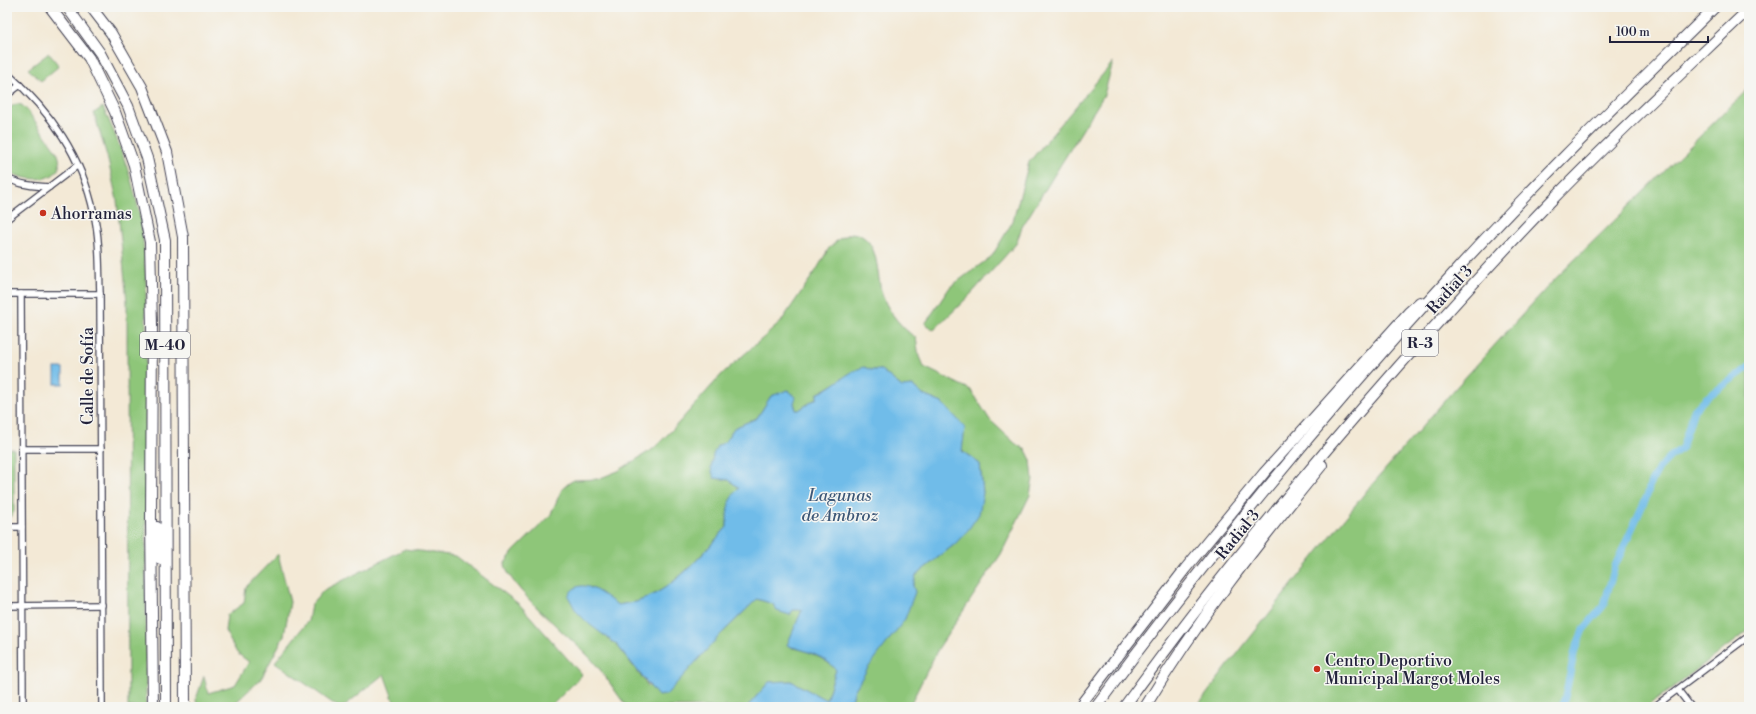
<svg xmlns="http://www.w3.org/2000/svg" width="1756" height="714" viewBox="0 0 1756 714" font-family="'Libre Bodoni',serif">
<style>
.green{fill:#8ec679;stroke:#58745a}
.water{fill:#6fbce9;stroke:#486f92}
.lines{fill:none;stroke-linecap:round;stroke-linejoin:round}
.canal{stroke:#6fbce9;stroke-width:7}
.minor-casing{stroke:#414052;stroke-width:8}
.motorway-casing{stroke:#414052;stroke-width:12}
.minor{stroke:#fff;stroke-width:5.5}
.motorway{stroke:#fff;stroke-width:10}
.poi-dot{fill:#c8321e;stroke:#f6f6f2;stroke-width:1.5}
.labels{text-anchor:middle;stroke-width:3;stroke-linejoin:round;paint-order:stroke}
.shield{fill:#f6f6f2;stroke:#626272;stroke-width:1}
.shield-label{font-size:15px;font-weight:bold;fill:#22223b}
.poi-label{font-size:16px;fill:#22223b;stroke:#f6f6f2;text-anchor:start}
.street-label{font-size:16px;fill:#22223b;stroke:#f6f6f2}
.water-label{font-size:17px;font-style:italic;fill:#3d5878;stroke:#f6f6f2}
</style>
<rect width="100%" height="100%" fill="#f6f6f2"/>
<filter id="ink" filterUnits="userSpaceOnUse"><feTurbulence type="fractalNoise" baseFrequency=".025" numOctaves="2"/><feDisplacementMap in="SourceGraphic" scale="8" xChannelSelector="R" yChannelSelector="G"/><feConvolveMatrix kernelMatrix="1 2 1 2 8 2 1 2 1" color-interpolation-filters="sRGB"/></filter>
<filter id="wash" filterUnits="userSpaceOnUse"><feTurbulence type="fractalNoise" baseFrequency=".012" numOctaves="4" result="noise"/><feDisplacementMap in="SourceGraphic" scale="16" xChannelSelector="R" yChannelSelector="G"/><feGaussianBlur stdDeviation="0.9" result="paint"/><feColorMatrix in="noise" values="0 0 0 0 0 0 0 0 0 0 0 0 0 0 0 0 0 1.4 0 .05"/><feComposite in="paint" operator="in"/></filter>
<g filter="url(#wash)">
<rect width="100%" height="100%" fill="#f3e9d6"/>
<g class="green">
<path d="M49 53 59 66 41 81 28 69Z"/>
<path d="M1113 62 1104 95 1022 227 1016 244 971 294 934 330 925 324 950 287 992 256 1013 221 1029 162Z"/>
<path d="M1749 88V630L1647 707H1197L1226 668 1364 494 1452 392 1552 282Z"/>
<path d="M16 104 22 105 27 110 57 152C71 184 24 184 7 170V109Z"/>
<path d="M103 107C120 144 134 182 141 222 144 240 144 259 146 277V707H128L127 302 117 200 107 156 94 113Z"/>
<path d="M852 233C882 237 875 276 883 297 890 314 902 328 916 338L919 357 924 367 971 390 990 420 1016 444 1026 450 1031 460 1033 479 1030 495 1001 554 938 649 909 707H851L854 691 913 586 916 575 955 544 983 493 980 464 962 451 942 403 923 395 913 386 902 387 881 370H871L864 367 817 394 818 397 799 410H796L794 403 782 393 771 396 757 418 734 428 725 442 714 478 729 480 739 488 728 508 727 527C701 555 674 590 636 602 630 603 623 604 617 605L591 587 607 638 617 645 649 687 720 635 757 599 773 604 777 611 802 609 792 648C804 648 828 660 836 670L826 700 791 681 769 682 747 707H627C615 692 605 674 592 660 576 642 504 584 505 563L514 551 550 516 562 489 569 483 574 480 598 479 618 471 653 449 673 429 723 373 780 323 817 269 829 248 839 239Z"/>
<path d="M7 449H14V512L8 519Z"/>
<path d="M405 549 456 556 520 605 582 675 550 707H396L384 674 343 707H338L275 662 308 621 311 605 324 590Z"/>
<path d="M278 554 290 602 284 636 261 679 233 705 220 707H197L196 699 204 676 208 693 235 685 249 662 237 653 225 631 227 615 244 603 246 587Z"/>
</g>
<g class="water">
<path d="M864 367 871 370H881L902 387 913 386 923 395 942 403 965 427 962 451 980 464 983 493 979 514 968 530 955 544 916 575 913 586 915 592 905 619 868 668 854 691 851 707H747L769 682 791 681 826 700 836 670C829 660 811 652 799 649 794 647 792 648 787 645L802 610H793L790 615 777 611 773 604 757 599 720 635 666 695 658 696 617 645 589 624 576 611 568 596C581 573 602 595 618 605 623 604 630 603 636 602 674 590 702 555 727 527 727 512 727 499 739 488L729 480 714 478 711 468 713 455 717 446 725 442 734 428 757 418 771 396 788 390 796 397 794 403 796 410H799L817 398V394C834 387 846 372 864 367Z"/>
<rect x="55" y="368" width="8" height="16"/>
</g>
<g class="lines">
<path class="canal" d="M1561 707 1565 697 1575 650 1583 630 1604 605 1615 566 1647 496 1650 484 1659 468 1671 456 1682 448 1694 410 1706 398 1749 367"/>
</g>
</g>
<g filter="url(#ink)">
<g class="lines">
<g class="minor-casing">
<g id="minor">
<path d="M7 73C51 112 82 156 94 214 100 240 99 267 100 294L102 707"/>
<path d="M7 95 20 85"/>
<path d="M7 178C20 185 34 186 49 187"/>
<path d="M7 219 78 165"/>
<path d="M7 294H100"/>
<path d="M21 294 23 707"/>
<path d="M22 449H101"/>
<path d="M7 527H22"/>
<path d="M7 606 102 605"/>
<path d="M1678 690 1691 707"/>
<path d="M1654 707 1749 636"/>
</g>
</g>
<g class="motorway-casing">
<g id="motorway">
<path d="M50 7 89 58 115 112 134 165 150 242 152 325 151 519 153 707"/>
<path d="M67 7 100 53 128 106 147 158 165 240 166 707"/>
<path d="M91 7 111 33 142 87 167 152 183 237 185 707"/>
<path d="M157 527 160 559"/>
<path d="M1079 707 1185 569 1264 473 1408 313 1420 302"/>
<path d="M1096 707C1209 554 1330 408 1458 268 1540 178 1628 93 1715 7"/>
<path d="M1124 707C1210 588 1302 476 1399 366 1449 310 1500 253 1553 199 1616 134 1683 72 1749 9"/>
<path d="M1145 707C1197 621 1258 543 1322 465"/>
</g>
</g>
<use href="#minor" class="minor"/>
<use href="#motorway" class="motorway"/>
</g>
</g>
<g class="poi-dot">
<circle cx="43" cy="213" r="4"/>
<circle cx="1317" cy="669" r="4"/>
</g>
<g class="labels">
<g class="shield">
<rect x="1402" y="330" width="36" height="26" rx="3"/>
<rect x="140" y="332" width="50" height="26" rx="3"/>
</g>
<g class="shield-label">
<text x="1420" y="348">R-3</text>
<text x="165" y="350">M-40</text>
</g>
<g class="poi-label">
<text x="51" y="219">Ahorramas</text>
<text x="1325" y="666">Centro Deportivo<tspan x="1325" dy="18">Municipal Margot Moles</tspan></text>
</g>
<g class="street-label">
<text transform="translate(1449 289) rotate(-48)" y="6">Radial 3</text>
<text transform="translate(87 376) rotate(-90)" y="6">Calle de Sofía</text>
<text transform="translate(1237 534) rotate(-51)" y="6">Radial 3</text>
</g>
<g class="water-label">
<text x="840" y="501">Lagunas<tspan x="840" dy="20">de Ambroz</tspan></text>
</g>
</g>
<rect width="1756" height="714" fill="none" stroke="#f6f6f2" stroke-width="24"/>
<path d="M1610 36v6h98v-6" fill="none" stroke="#22223b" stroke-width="2"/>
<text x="1616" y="36" font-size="12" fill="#22223b" stroke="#f6f6f2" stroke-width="3" paint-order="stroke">100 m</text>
</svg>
